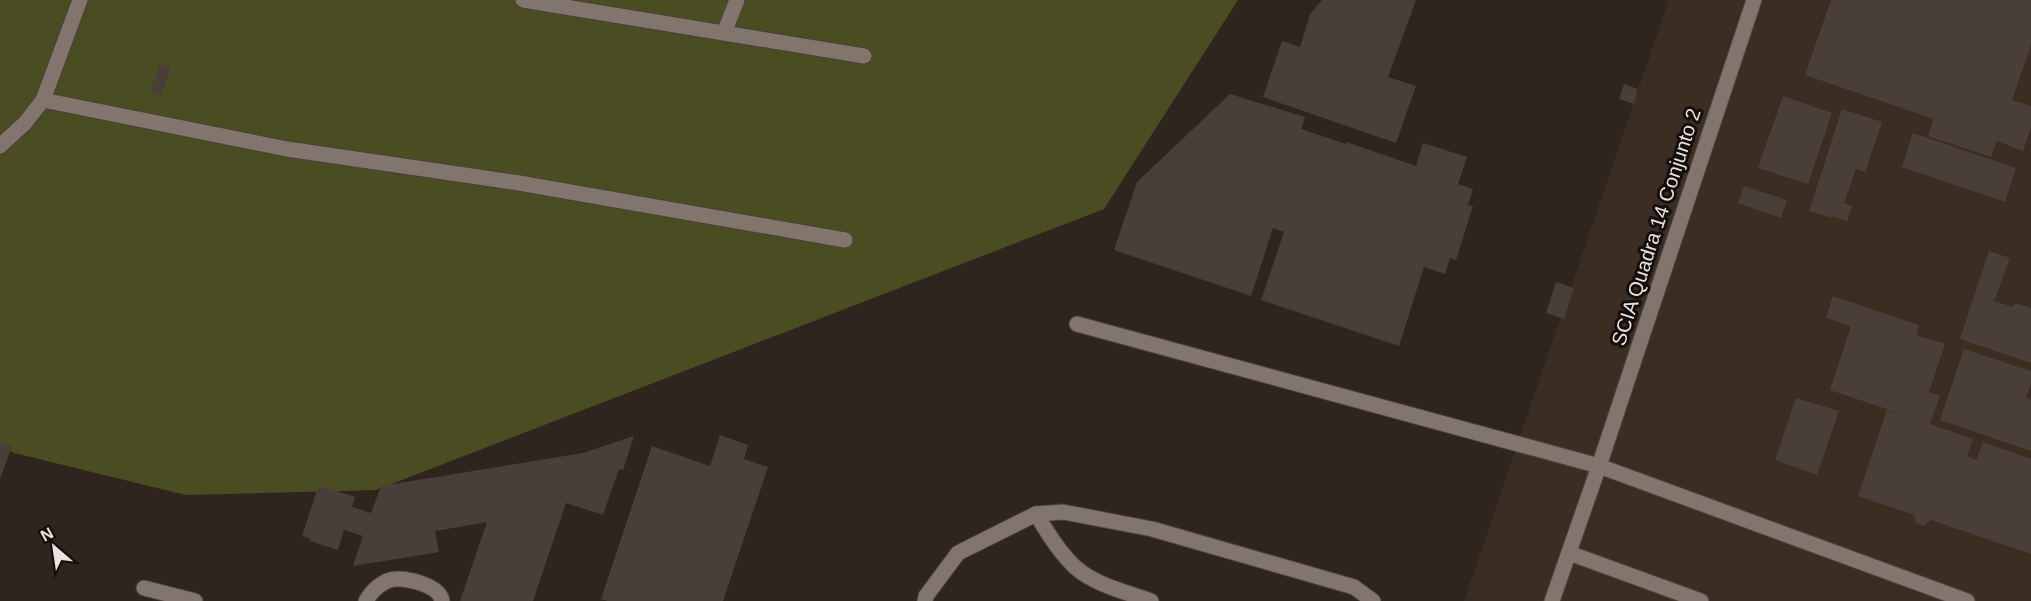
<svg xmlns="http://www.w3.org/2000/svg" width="2031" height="601" viewBox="0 0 2031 601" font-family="Arial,sans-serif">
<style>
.built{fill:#3c2d23}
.green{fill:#4a4c22}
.building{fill:#4a3f38}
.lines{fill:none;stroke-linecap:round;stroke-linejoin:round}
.lane-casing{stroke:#4a413c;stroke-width:17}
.street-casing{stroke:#4a413c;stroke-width:17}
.lane{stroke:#81756d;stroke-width:15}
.street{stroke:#81756d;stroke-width:15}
.labels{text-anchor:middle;stroke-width:6;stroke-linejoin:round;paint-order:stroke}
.street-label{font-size:20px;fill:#eae3df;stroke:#140f0d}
</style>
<rect width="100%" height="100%" fill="#2f251f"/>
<path class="built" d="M1669 0H2031V601H1464Z"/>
<path class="green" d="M0 0H1238L1104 209 376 490 186 495 14 453 0 447Z"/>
<g class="building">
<path d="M1322 0H1416L1388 77 1416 86 1396 143 1263 97 1282 41 1300 47 1310 14Z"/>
<path d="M1831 0H2031V45L2012 100 2031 106V126L2023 151 1997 141 1991 157 1928 136 1934 119 1805 75Z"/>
<path d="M160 64 171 68 161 95 150 91Z"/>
<path d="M1624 84 1638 89 1634 104 1619 99Z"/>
<path d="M1230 94 1305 117 1301 129 1346 144V142L1416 166 1423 143 1467 157 1458 184 1473 189 1468 205 1473 206 1456 260 1450 258 1445 274 1424 267 1399 346 1261 300 1284 232 1273 228 1251 296 1114 250 1137 182Z"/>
<path d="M1783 96 1832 113 1808 184 1758 168Z"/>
<path d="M1842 109 1882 122 1865 172 1856 169 1844 203 1852 206 1847 221 1832 216 1831 218 1809 211Z"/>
<path d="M1913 133 2016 168 2005 202 1902 167Z"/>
<path d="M1744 186 1787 200 1781 218 1738 203Z"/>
<path d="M1989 251 2010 258 1994 301 2013 307 2015 303 2031 308V363L1960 339Z"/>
<path d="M1556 282 1574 288 1564 319 1546 313Z"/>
<path d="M1833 296 1919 325 1916 335 1945 344 1929 392 1940 396 1930 424 1973 439 1967 456 1976 460 1983 442 2031 459V554L1931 520 1924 526 1916 523 1914 515 1858 496 1887 410 1919 420 1830 390 1851 326 1826 318Z"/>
<path d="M1964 349 2031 371V382L2026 398 2031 400V451L1940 420Z"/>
<path d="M1796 398 1839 411 1817 475 1775 460Z"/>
<path d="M720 435 748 445 744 459 768 467 723 601H608L601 599 652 446 710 466Z"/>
<path d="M634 436 623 470 619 469 603 515 566 503 533 601H460L487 522 435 531 439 552 353 566 363 536 344 530 338 550 310 541 311 539 302 536 318 487H324L355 497 352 507 371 513 381 486 583 453Z"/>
<path d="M0 442 12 446 0 479Z"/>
</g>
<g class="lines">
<g class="lane-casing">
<g id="lane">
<path d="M1077 324 1599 466"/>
<path d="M1036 514C1048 533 1059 552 1075 567 1095 585 1126 592 1151 601"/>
<path d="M144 588 195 601"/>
<path d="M366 601C372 590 384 579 397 579 411 579 440 586 442 601"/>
<path d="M925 601 926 596 958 553 1036 514 1063 512 1152 529 1354 587 1373 601"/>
</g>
</g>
<g class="street-casing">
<g id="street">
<path d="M523 0 864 56"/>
<path d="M724 33 737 0"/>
<path d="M43 100 287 149 519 183 845 240"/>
<path d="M0 146 25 123 43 100 80 0"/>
<path d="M1599 466 1967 601"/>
<path d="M1569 553 1701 601"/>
<path d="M1552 601 1599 466 1754 0"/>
</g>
</g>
<use href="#lane" class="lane"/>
<use href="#street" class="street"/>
</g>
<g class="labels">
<g class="street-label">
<text transform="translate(1656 227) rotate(-72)" y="7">SCIA Quadra 14 Conjunto 2</text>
</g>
</g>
<g transform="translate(54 547) rotate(331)" stroke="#140f0d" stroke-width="4.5" paint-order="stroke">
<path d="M0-4.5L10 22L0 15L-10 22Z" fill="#eae3df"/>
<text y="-9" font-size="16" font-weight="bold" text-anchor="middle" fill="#eae3df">N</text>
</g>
</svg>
